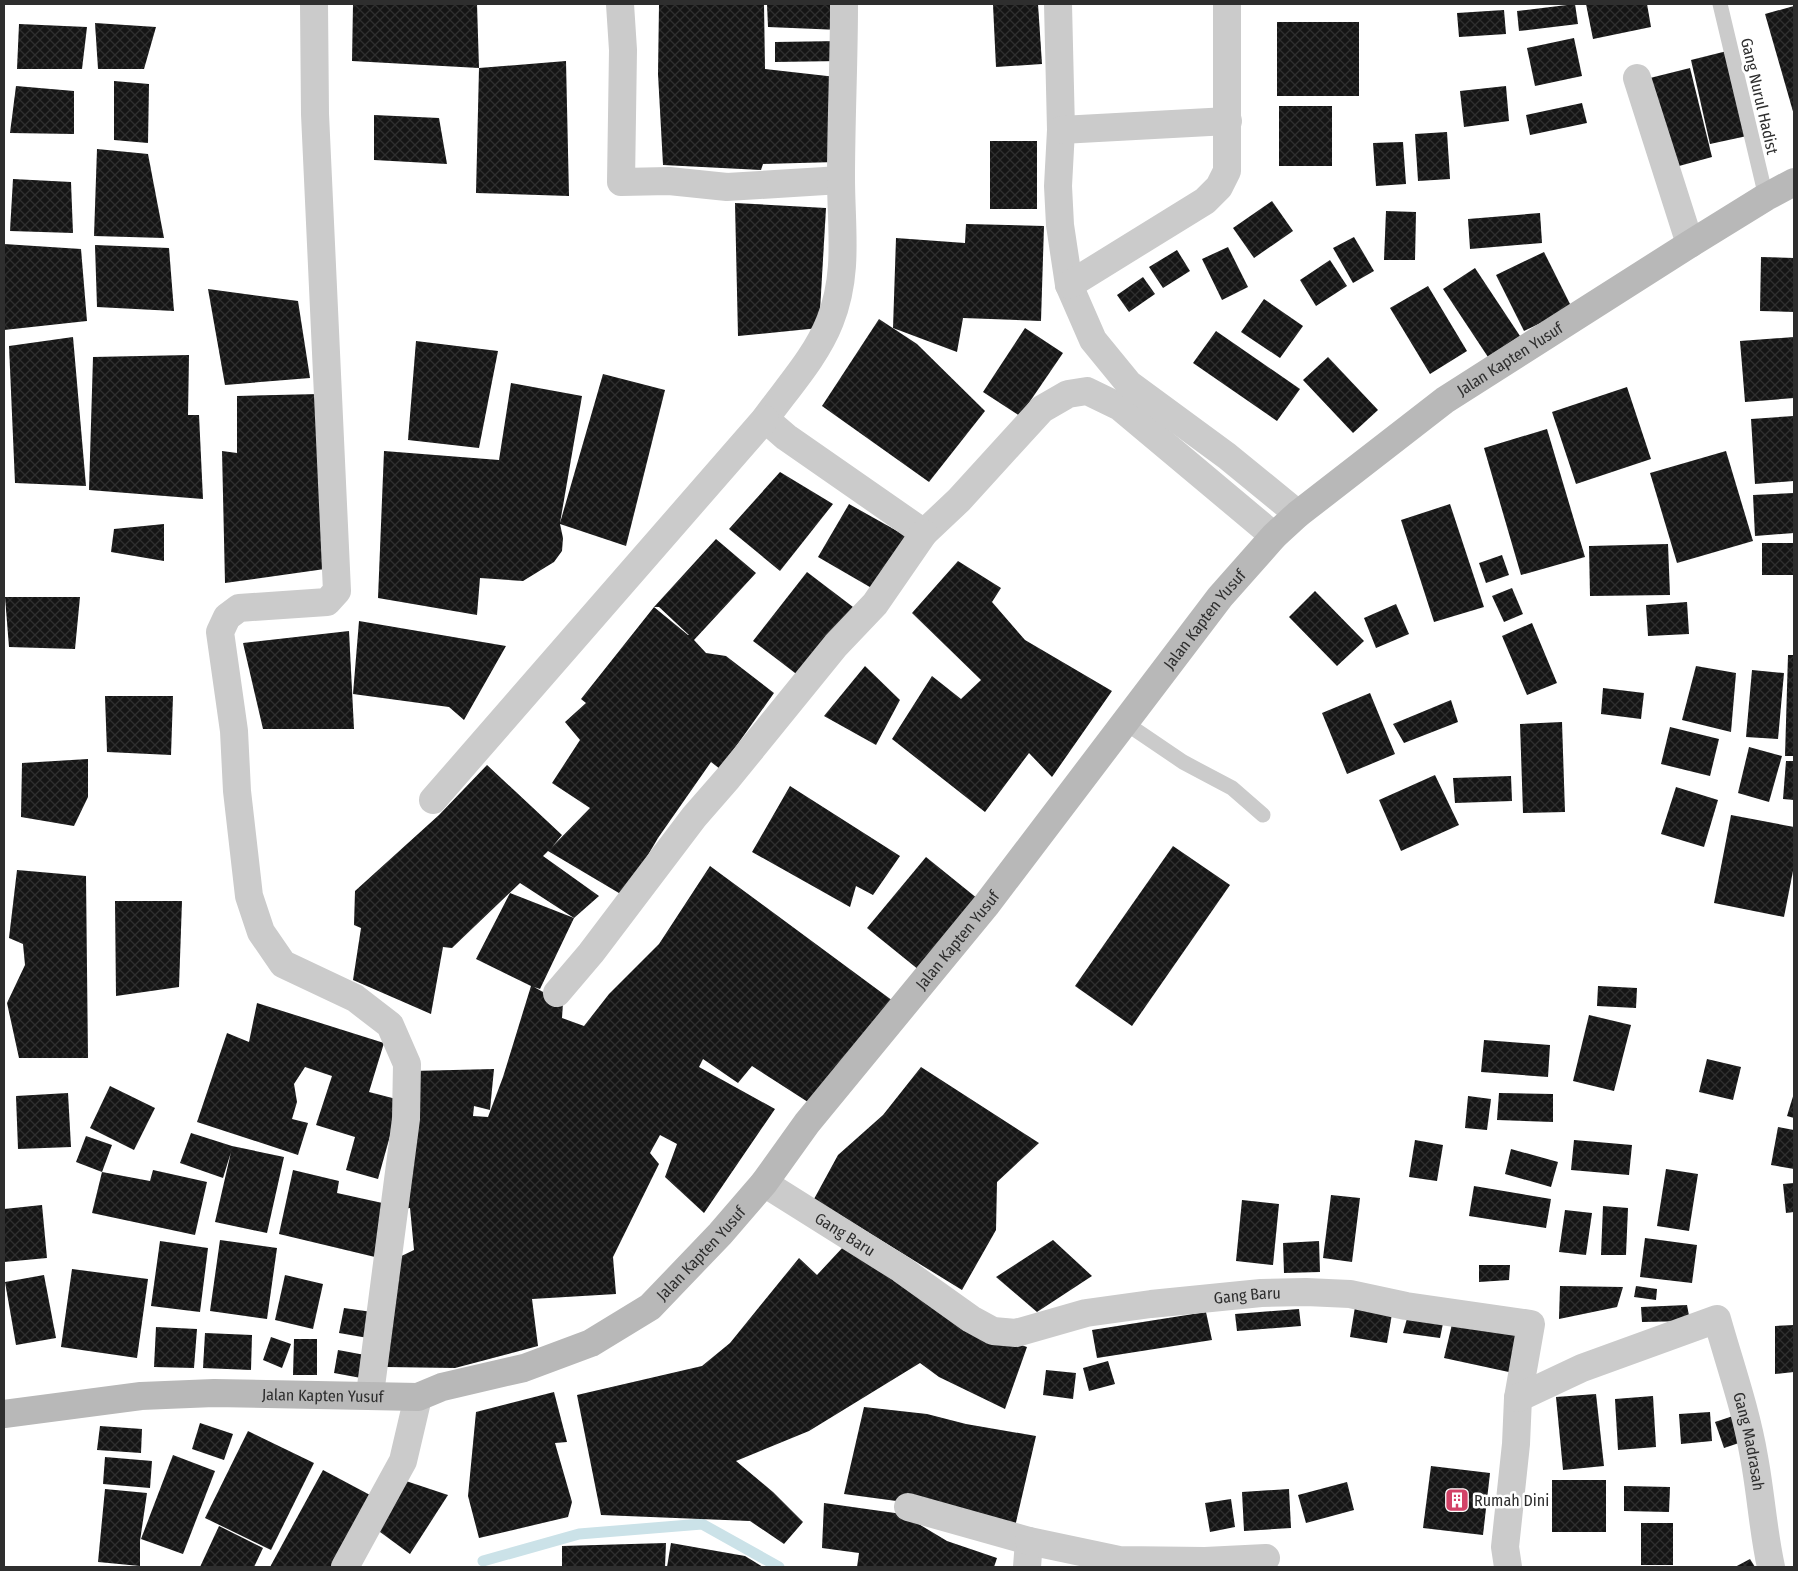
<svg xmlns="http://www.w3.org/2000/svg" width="1798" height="1571" viewBox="0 0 1798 1571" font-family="'Fira Sans Condensed',sans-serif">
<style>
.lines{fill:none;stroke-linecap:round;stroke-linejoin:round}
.stream{stroke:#cbe2e8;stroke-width:11}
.building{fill:url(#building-cross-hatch);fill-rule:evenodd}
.lane{stroke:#cbcbcb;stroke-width:15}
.street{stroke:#cbcbcb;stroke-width:28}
.secondary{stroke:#b8b8b8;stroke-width:28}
.labels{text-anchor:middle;stroke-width:5;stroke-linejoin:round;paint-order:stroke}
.street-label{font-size:16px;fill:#2e2e2e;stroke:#fff}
.poi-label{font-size:16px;fill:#2e2e2e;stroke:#fff;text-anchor:start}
</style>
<defs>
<pattern id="building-cross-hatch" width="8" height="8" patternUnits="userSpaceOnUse" patternTransform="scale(1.25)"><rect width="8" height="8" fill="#151515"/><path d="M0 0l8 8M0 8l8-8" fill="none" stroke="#2f2f2f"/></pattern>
</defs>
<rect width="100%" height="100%" fill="#fff"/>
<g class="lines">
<path class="stream" d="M483 1561 579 1534 702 1524 779 1567"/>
</g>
<g class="building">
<path d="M353 4H477L479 68 566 61 569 196 476 193 479 68 352 61Z"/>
<path d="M659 4H764L765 69 836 77V162L763 164 761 170 663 165 658 74Z"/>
<path d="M767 4H840V30L768 27Z"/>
<path d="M1038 4 1042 64 996 67 993 5Z"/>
<path d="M1575 4 1578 24 1519 31 1517 11Z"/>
<path d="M1586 4H1647L1651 27 1593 39Z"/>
<path d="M1794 6V115L1765 14Z"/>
<path d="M1504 10 1506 34 1459 37 1457 13Z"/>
<rect x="1277" y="22" width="82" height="74"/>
<path d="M95 23 156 27 144 69H98Z"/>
<path d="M19 24 87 27 82 69H17Z"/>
<path d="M1574 38 1582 76 1535 86 1527 48Z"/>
<path d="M840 41 841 61 775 62V42Z"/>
<path d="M1727 51 1747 136 1710 144 1691 60Z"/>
<path d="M1690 68 1712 157 1668 169 1646 79Z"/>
<path d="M114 81 149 84 148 143 114 140Z"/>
<path d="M16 86 74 91V134L10 133Z"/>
<path d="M1506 86 1509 121 1464 127 1460 91Z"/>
<path d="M1582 103 1587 123 1530 135 1526 115Z"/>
<rect x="1279" y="106" width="53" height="60"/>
<path d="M374 115 439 118 447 164 374 160Z"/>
<path d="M1447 132 1450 179 1418 181 1415 134Z"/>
<rect x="990" y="141" width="47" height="68"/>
<path d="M1403 142 1406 184 1376 186 1373 143Z"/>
<path d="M97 149 148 154 164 238 94 236Z"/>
<path d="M13 179 71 182 73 233 10 231Z"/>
<path d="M1272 201 1293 231 1254 258 1233 228Z"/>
<path d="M735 203 826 208 819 328 738 336Z"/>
<path d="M1386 211 1416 212 1415 260H1384Z"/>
<path d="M1540 213 1542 243 1470 249 1468 219Z"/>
<path d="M966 224 1044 226 1041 321 963 318 957 352 893 328 896 238 965 243Z"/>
<path d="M1354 237 1374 271 1353 283 1333 248Z"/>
<path d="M4 244 81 249 87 321 4 330Z"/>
<path d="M95 245 169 248 174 311 97 307Z"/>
<path d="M1228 247 1248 287 1222 300 1202 259Z"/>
<path d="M1177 250 1190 271 1163 288 1149 267Z"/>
<path d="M1544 252 1572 308 1524 331 1496 275Z"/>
<path d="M1761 257 1794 258V312L1760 311Z"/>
<path d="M1330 260 1347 286 1316 306 1300 280Z"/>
<path d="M1475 268 1520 336 1488 357 1443 289Z"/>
<path d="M1143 277 1155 294 1129 312 1117 295Z"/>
<path d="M1428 286 1467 351 1430 374 1390 308Z"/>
<path d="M208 289 298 301 310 378 225 385Z"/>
<path d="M1264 299 1303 326 1280 358 1241 332Z"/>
<path d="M879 319 917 344 985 411 929 482 822 406Z"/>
<path d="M1025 328 1063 353 1020 416 983 392Z"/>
<path d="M1216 331 1300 389 1277 421 1193 363Z"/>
<path d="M73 337 86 486 15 483 9 346Z"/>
<path d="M1794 337V398L1745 402 1740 341Z"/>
<path d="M416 341 498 351 479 448 408 440Z"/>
<path d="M189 355 188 415H199L203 499 89 490 93 357Z"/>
<path d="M1328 357 1378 410 1353 433 1303 380Z"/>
<path d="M603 374 665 390 626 546 560 524 563 538 562 551 554 562 523 581 480 578 477 615 378 598 384 451 499 460 511 383 582 396 560 523Z"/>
<path d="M1627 387 1651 459 1576 484 1552 412Z"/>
<path d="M320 394 332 568 225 583 222 451 237 453V396Z"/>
<path d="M1794 416V481L1755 484 1751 419Z"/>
<path d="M1547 429 1585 557 1521 575 1484 448Z"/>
<path d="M1726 451 1753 541 1677 563 1650 473Z"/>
<path d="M780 472 833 504 780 571 729 529Z"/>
<path d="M1794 493V533L1755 536 1753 495Z"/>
<path d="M849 504 906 536 875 590 818 557Z"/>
<path d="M1450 504 1484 607 1434 622 1401 520Z"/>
<path d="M164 524V561L111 552 114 529Z"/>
<path d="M716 539 756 573 694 640 706 653 726 656 774 693 720 769 711 762 658 838 624 896 548 851 543 856 599 896 574 918 520 883 452 948 443 947 431 1014 353 980 361 928 354 925 355 891 439 815 487 765 562 835 552 847 590 808 552 783 580 740 565 722 586 703 581 699 654 607ZM654 607H659L689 635H688Z"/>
<rect x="1762" y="543" width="32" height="32"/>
<path d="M1668 544 1670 595 1590 596 1589 546Z"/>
<path d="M1502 555 1509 575 1486 583 1479 563Z"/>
<path d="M958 561 1001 588 992 602 1025 640 1112 691 1052 777 1029 753 985 812 892 739 932 676 961 699 981 680 912 613Z"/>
<path d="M807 572 853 607 799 676 753 641Z"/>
<path d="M1512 588 1523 614 1504 622 1492 596Z"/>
<path d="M1315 591 1364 641 1337 666 1289 617Z"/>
<path d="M5 597H80L75 649 9 647Z"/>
<path d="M1687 602 1689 634 1648 636 1646 605Z"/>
<path d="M1396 604 1409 634 1376 648 1364 618Z"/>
<path d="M359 621 506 646 464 720 449 707 353 694Z"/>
<path d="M1532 623 1557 683 1527 695 1502 636Z"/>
<path d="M349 631 354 729H263L243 643Z"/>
<path d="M1788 655H1794V756H1785Z"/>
<path d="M865 666 900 700 876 745 824 716Z"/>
<path d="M1696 666 1736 673 1731 732 1682 720Z"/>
<path d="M1752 670 1784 673 1778 739 1746 737Z"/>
<path d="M1603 688 1644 693 1641 719 1601 714Z"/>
<path d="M1370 693 1395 754 1347 774 1322 713Z"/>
<path d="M105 696H173L171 755 107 752Z"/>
<path d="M1451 700 1458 722 1404 743 1393 724Z"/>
<path d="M1562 722 1565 812 1523 813 1520 724Z"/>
<path d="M1670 727 1719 739 1710 776 1661 764Z"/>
<path d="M1749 747 1782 756 1769 802 1738 793Z"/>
<path d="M88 759V797L74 826 21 817 22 763Z"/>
<path d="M1786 761H1794V800L1783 799Z"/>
<path d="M1435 775 1459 825 1401 851 1379 800Z"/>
<path d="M1511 776 1512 801 1455 803 1453 778Z"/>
<path d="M790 786 900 856 873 895 856 886 850 907 752 852Z"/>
<path d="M1676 787 1718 800 1704 847 1661 834Z"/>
<path d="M1731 815 1794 827V866L1784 917 1714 903Z"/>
<path d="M1173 846 1230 885 1132 1026 1075 986Z"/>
<path d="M926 857 978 899 919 970 867 928Z"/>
<path d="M710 866 893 1001 811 1104 752 1066 738 1083 703 1059 699 1067 775 1109 704 1213 665 1177 677 1144 660 1135 650 1153 659 1164 613 1257 616 1294 532 1299 538 1346 455 1368 386 1367 393 1260 414 1250 410 1208 404 1209 412 1071 494 1069 490 1110 474 1106 473 1116 488 1117 503 1077 531 986 476 959 510 893 574 918 540 989 534 987 563 1003 562 1018 584 1026 609 994 659 944Z"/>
<path d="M17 870 86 876 88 1058H19L7 1003 25 965 23 944 9 938Z"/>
<path d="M115 901H182L179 987 116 996Z"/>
<path d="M1598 986 1637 988 1636 1008 1597 1006Z"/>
<path d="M257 1003 384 1043 369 1092 400 1100 378 1179 346 1170 355 1137 316 1125 332 1076 305 1067 294 1084 297 1102 292 1119 308 1123 298 1155 197 1122 227 1033 249 1042Z"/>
<path d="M1589 1015 1631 1025 1614 1091 1573 1081Z"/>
<path d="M1484 1040 1550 1045 1548 1077 1481 1072Z"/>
<path d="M1707 1059 1741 1067 1733 1100 1699 1092Z"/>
<path d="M921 1067 1039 1143 997 1182 996 1230 962 1290 814 1199 838 1155 883 1115Z"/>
<path d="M110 1086 155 1108 134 1150 90 1128Z"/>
<path d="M68 1093 71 1147 18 1149 16 1096Z"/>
<path d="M1499 1093 1553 1094V1122L1497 1120Z"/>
<path d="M1794 1093V1118L1787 1116Z"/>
<path d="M1468 1096 1491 1099 1487 1130 1465 1128Z"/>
<path d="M1778 1127 1794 1130V1169L1771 1165Z"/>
<path d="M191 1133 232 1146 284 1157 267 1233 215 1222 231 1152 223 1178 180 1163Z"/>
<path d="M86 1136 112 1145 102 1172 150 1181 153 1170 207 1182 195 1235 92 1213 102 1172 76 1162Z"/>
<path d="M1415 1140 1443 1145 1437 1181 1409 1177Z"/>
<path d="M1574 1140 1632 1145 1629 1175 1571 1170Z"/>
<path d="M1511 1149 1558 1162 1551 1187 1505 1174Z"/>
<path d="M1666 1169 1698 1174 1689 1231 1657 1226Z"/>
<path d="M293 1170 339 1181 337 1193 387 1204 375 1257 279 1234Z"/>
<path d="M1794 1183V1212L1786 1213 1783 1184Z"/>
<path d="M1474 1186 1551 1199 1546 1228 1469 1216Z"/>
<path d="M1331 1195 1360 1198 1352 1262 1323 1258Z"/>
<path d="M1242 1200 1279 1204 1273 1265 1236 1261Z"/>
<path d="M42 1205 47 1258 4 1262V1209Z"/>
<path d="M1603 1206 1628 1208 1626 1255H1601Z"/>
<path d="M1565 1210 1592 1213 1586 1255 1559 1252Z"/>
<path d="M1645 1238 1697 1245 1692 1283 1640 1277Z"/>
<path d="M220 1240 277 1248 267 1319 210 1311Z"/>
<path d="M1053 1240 1092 1276 1037 1312 996 1277Z"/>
<path d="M160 1241 208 1248 200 1312 151 1306Z"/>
<path d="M1319 1241 1320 1272 1284 1273 1283 1243Z"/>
<path d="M844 1246 970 1327 1027 1347 1005 1409 939 1377 920 1363 809 1431 736 1461 773 1492 803 1522 784 1544 750 1521 601 1515 577 1395 702 1366 730 1343 799 1258 817 1275Z"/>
<path d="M1479 1265H1510L1509 1280 1479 1282Z"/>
<path d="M72 1269 148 1279 137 1358 61 1347Z"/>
<path d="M44 1275 56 1338 16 1345 5 1282Z"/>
<path d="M285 1275 323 1284 313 1329 275 1320Z"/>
<path d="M1560 1286 1623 1287 1617 1307 1559 1319Z"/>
<path d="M1636 1286 1657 1289 1656 1300 1634 1297Z"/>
<path d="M1356 1301 1393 1308 1387 1343 1350 1337Z"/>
<path d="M1687 1305 1690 1321 1642 1322 1641 1307Z"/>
<path d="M344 1308 372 1312 368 1338 339 1333Z"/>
<path d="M1299 1309 1301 1326 1237 1331 1235 1314Z"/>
<path d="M1206 1312 1212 1340 1097 1358 1092 1330Z"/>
<path d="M1445 1314 1440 1338 1403 1333 1408 1315Z"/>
<path d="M1453 1320 1526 1336 1518 1374 1444 1358Z"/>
<path d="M1794 1325V1372L1775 1374V1326Z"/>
<path d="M156 1327 197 1329 194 1368 154 1367Z"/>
<path d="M205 1333 252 1335 251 1370 203 1368Z"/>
<path d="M271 1337 291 1344 282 1368 263 1360Z"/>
<path d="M294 1339H317V1375H293Z"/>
<path d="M338 1350 365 1355 361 1378 334 1373Z"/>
<path d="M1108 1361 1115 1384 1089 1391 1083 1368Z"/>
<path d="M1046 1370 1076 1373 1073 1399 1043 1395Z"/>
<path d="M554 1392 567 1442 555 1443 572 1502 568 1517 479 1538 468 1496 476 1412Z"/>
<path d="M1596 1394 1604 1466 1563 1470 1556 1397Z"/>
<path d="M1653 1396 1656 1447 1618 1450 1615 1399Z"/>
<path d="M864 1407 927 1414 966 1424 1036 1436 1014 1531 904 1502 844 1494Z"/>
<path d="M1710 1412 1712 1441 1681 1444 1679 1414Z"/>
<path d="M1739 1414 1748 1440 1724 1448 1715 1422Z"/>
<path d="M200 1423 233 1434 224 1460 192 1449Z"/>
<path d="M100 1426 142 1429 141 1453 97 1450Z"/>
<path d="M248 1431 314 1463 271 1550 205 1518Z"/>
<path d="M173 1455 215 1471 183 1554 141 1539Z"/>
<path d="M105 1457 152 1461 150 1488 103 1484Z"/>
<path d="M1431 1466 1490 1473 1483 1535 1423 1528Z"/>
<path d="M323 1470 370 1495 331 1567H270Z"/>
<rect x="1552" y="1480" width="54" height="52"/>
<path d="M406 1481 448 1495 410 1554 376 1529Z"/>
<path d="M1347 1482 1354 1510 1306 1523 1298 1495Z"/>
<path d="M1624 1486 1670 1487 1669 1512 1624 1511Z"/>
<path d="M105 1489 147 1493 140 1541V1566L98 1562Z"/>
<path d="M1289 1489 1291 1528 1244 1531 1242 1492Z"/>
<path d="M1231 1499 1235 1527 1210 1532 1205 1503Z"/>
<path d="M824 1503 902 1514 947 1541 997 1558 994 1567H857L859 1553 822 1548Z"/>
<rect x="1641" y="1523" width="32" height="42"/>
<path d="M219 1526 263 1548 254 1567H200Z"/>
<path d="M666 1543 665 1567H562V1546Z"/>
<path d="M671 1543 745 1556 763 1567H667Z"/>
<path d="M1750 1559 1755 1567H1735Z"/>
</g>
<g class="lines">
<g class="lane">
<path d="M1720 4 1766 197"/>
<path d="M1124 722 1183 762 1232 788 1263 815"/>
</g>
<g class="street">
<path d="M314 4 315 114 337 591 327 602 239 608 227 617 220 632 234 731 237 791 249 896 261 932 283 964 355 998 390 1025 407 1064 406 1119 370 1394"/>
<path d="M620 4 623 50 621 182 669 181 727 187 841 180"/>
<path d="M844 4C844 62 841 120 841 178 841 227 849 274 830 321 816 357 787 388 765 419L786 437 924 533 959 500 1042 409 1068 394 1087 391 1120 407 1274 536"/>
<path d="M1058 4 1061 130 1058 186 1060 225 1069 285 1093 340 1129 384 1227 456 1298 514"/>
<path d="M1637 78 1690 244"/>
<path d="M1061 130 1228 121"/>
<path d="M1069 285 1205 201 1219 187 1227 171V4"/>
<path d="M433 800 765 419"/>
<path d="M557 993 591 953 694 817 728 778 836 645 875 604 924 533"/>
<path id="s1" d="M764 1183 901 1269 971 1319 993 1331 1016 1333 1086 1313 1151 1304 1261 1293 1306 1292 1350 1294 1406 1306 1531 1324 1518 1398 1516 1444 1505 1547 1508 1567"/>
<path id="s2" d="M1518 1398 1582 1368 1717 1319C1730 1365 1746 1410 1754 1457 1761 1494 1763 1531 1771 1567"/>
<path d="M908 1507 1029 1541 1027 1567"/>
<path d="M1029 1541 1119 1560 1205 1561 1266 1558"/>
<path d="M345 1567 403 1461 418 1397"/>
</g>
<path class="secondary" id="s3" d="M4 1414 141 1396 214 1393 418 1397 442 1387 524 1368 591 1343 650 1307 720 1234 764 1183 807 1123 987 904 1220 597 1274 536 1298 514 1445 400 1690 244 1766 197 1794 182"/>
</g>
<defs>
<g id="building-square" transform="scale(1.25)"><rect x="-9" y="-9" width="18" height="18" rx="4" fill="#d24267" stroke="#fff"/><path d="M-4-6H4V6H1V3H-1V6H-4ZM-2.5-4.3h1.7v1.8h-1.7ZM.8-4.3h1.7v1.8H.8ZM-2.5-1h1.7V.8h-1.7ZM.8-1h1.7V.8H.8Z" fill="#fff"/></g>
</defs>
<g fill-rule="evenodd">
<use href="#building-square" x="1457" y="1500"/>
</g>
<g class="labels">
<g class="street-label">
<text transform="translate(1760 96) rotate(77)" y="6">Gang Nurul Hadist</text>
<text dy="6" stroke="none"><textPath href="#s3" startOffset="1954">Jalan Kapten Yusuf</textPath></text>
<text dy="6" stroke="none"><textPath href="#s3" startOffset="1550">Jalan Kapten Yusuf</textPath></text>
<text dy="6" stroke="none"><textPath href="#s3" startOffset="1145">Jalan Kapten Yusuf</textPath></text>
<text dy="6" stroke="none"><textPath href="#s1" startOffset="96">Gang Baru</textPath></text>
<text dy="6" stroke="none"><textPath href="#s3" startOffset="740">Jalan Kapten Yusuf</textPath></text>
<text dy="6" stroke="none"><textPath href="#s1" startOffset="531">Gang Baru</textPath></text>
<text dy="6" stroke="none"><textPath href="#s3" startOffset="320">Jalan Kapten Yusuf</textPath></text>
<text dy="6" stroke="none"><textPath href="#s2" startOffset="341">Gang Madrasah</textPath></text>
</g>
<g class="poi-label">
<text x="1474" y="1506">Rumah Dini</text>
</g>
</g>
<rect width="1798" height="1571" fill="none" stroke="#2e2e2e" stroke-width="10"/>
</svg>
